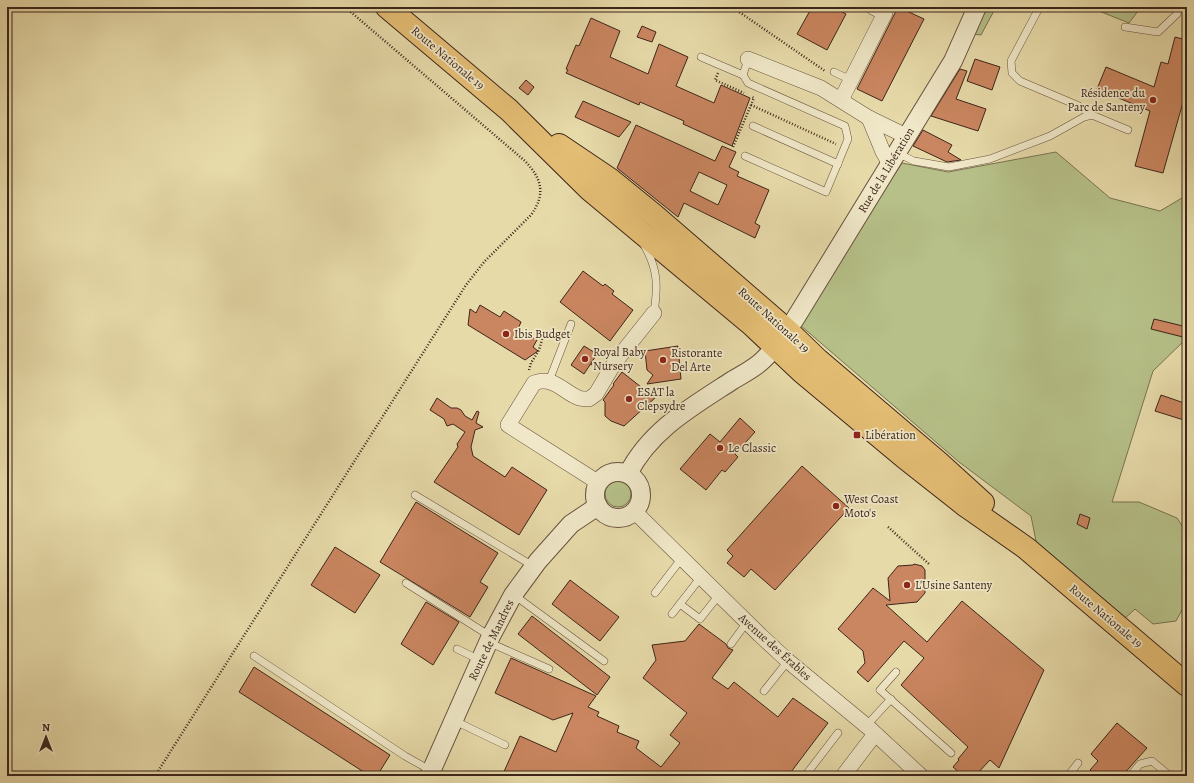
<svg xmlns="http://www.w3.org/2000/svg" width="1194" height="783" viewBox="0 0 1194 783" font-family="Alegreya,serif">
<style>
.green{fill:#b6c088;stroke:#7a7251}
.building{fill:#ca8660;stroke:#3d251a;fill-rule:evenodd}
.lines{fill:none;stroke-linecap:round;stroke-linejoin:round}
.service-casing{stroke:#68523e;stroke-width:8}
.minor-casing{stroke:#68523e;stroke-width:16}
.tertiary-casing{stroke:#68523e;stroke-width:20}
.primary-casing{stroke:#3d251a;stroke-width:24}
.path{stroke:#3d251a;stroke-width:2.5;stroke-dasharray:1 2;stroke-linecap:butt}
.service{stroke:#efe7c7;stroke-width:7}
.minor{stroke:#efe7c7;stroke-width:15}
.tertiary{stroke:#efe7c7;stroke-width:18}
.primary{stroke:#e4bd74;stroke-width:22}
.poi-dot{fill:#8f2418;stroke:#efe7c7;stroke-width:1.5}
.labels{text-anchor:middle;stroke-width:3.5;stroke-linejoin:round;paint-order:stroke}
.street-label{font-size:12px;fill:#3d251a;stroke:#efe7c7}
.poi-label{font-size:12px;fill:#3d251a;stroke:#efe7c7;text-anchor:start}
</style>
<rect width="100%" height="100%" fill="#e7daa9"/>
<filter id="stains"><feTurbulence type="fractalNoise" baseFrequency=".005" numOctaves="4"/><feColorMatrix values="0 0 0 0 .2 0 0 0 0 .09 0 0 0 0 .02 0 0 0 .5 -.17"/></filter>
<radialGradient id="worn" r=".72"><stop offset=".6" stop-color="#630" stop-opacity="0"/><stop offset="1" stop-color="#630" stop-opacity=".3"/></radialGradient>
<g class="green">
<path d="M985 7H996L981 35 973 34Z"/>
<path d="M1089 7H1141L1129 23Z"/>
<path d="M1056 152 1110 198 1160 211 1187 195V338L1153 371 1112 502H1139L1177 518 1187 533V601L1176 621 1153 624 1135 609 1122 621 1039 556 1031 516 959 462 800 325 862 225 902 163 948 172Z"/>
<circle cx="618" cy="494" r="13"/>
</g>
<g class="building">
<path d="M812 7H833L846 14 827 50 797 34Z"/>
<path d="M898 7 924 19 882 101 857 89Z"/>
<path d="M591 18 620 31 610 57 648 74 659 44 688 57 676 86 714 103 721 85 750 98 732 146 683 124 684 121 640 102 639 105 566 73 568 70 566 69 576 45 579 46Z"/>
<path d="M642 26 656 32 652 42 637 37Z"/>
<path d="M1175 37 1187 40V88L1163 173 1135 166 1150 111 1097 89 1106 67 1154 87 1161 62 1168 64Z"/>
<path d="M975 59 1000 67 992 90 967 81Z"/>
<path d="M960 69 967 71 956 99 986 109 978 131 931 116Z"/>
<path d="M526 80 534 87 528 95 519 88Z"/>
<path d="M583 101 631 122 619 137 575 117Z"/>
<path d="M636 125 715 161 722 146 736 152 729 167 739 172 737 176 769 190 755 223 760 226 755 238 684 203 678 217 617 168ZM699 172 727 185 718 205 690 191Z"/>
<path d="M923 130 952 145 948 152 961 160 947 162 913 146Z"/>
<path d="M583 271 603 286 605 284 614 291 612 294 633 310 610 341 560 302Z"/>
<path d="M480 305 500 317 504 311 521 322 518 329 537 340 533 347 538 351 525 360 468 325 470 309 476 313Z"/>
<path d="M1154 319 1187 327V338L1151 329Z"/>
<path d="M584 346 597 354 584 374 571 365Z"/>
<path d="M678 346 681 379 647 384 653 375 647 370 645 351Z"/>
<path d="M622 372 655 398 624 426 611 421 605 416V402L603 400 614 385 613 384Z"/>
<path d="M1161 395 1187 404V421L1155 411Z"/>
<path d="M437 398 451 408H457L461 410 465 416 472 420 477 411 479 412 476 423 483 427 475 430 471 447 473 456 505 477 512 467 547 490 519 535 434 482 458 447 457 444 465 432 453 424 447 426 444 419 430 410Z"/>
<path d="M740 418 755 432 735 454 738 457 725 472 722 470 706 490 680 469 710 434 720 442Z"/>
<path d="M802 466 849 508 775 590 751 569 744 577 727 563 733 556 727 550Z"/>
<path d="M416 502 498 553 480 582 488 587 470 617 380 562Z"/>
<path d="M1080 514 1090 518 1087 529 1077 524Z"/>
<path d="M335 547 380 575 355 613 311 585Z"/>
<path d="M914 564 922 566 925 570V593L917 602 886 605 927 642 962 601 1044 670 999 768 990 760 975 776H963L953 767 959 760 958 759 968 747 901 685 924 658 904 641 868 682 857 672 865 663 863 651 838 629 873 588 890 601 888 578 898 566 913 565Z"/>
<path d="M570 580 619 617 600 641 552 604Z"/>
<path d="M426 602 459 622 433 665 401 644Z"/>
<path d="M532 616 610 677 597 695 518 634Z"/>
<path d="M699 624 726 644 728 648 733 650 712 678 728 689 734 682 778 717 793 698 828 723 788 776H502L520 736 556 752 573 713 553 720 495 693 511 658 596 696 588 707 599 712 597 716 619 726 617 732 639 741 636 748 661 767 680 743 670 735 687 713 643 678 656 660 652 645 685 641Z"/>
<path d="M254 667 390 755 377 776H370L239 692Z"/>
<path d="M1117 723 1147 748 1122 776H1097L1090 770 1098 761 1091 754Z"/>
</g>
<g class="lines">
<g class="service-casing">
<g id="service">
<path d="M1038 10 1011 61 1012 73 1020 81 1079 106 1092 115"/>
<path d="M1125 27 1158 32 1177 14 1179 7"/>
<path d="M701 57 743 75"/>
<path d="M834 72 851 80"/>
<path d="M753 126 838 164"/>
<path d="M897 153 914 161 949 167 990 159 1050 136 1084 117 1092 115 1128 130"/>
<path d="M745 156 826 192 848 139 845 126 748 83 743 75 748 59"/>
<path d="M644 245C658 269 658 286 654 313"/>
<path d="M549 381 571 324"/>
<path d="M415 495 533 566"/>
<path d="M406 583 490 636"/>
<path d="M655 593 682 558"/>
<path d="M514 595 604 661"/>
<path d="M680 604 700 619 719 595"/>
<path d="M672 614 701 577"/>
<path d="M488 642 549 669"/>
<path d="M731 644 747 622"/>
<path d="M457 649 480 660"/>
<path d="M254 656 405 756 430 770"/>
<path d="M896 672 880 690 951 753"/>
<path d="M764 691 788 661"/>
<path d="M453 720 505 745"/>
<path d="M866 726 891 699"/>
<path d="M805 776 838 733"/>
<path d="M1068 776 1078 763"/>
<path d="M1130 776 1140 764 1152 761 1170 776"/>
</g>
</g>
<g class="minor-casing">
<g id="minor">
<path d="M748 59 821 88 869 118 906 136"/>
<path d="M841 100 885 13 873 7"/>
<path d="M869 118 883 152 890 164"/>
<path d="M599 483 508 425 534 383C553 375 563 392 579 398 582 399 586 399 589 399L596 394 615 362 654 313"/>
<path d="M634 511 760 635 788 661 869 728 921 776"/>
<path d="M843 776 875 734"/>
</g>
</g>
<g class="tertiary-casing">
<g id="tertiary">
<circle cx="618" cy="495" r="23"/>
<path d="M628 474C650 430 693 406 733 380 743 374 755 368 763 360 776 348 785 333 795 319L953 61 977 7"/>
<path d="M429 776 491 636 513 595 538 561 571 524 598 506"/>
</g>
</g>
<g class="primary-casing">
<g id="primary">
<path d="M387 7 509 110 589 189 751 324 802 372 904 457 966 506 1026 548 1187 685"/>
<path d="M559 145 611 180 654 215 787 330 818 360 939 463 983 503"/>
</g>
</g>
<g class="path">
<path d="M732 7 825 71"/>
<path d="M718 73 715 80 744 93"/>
<path d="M751 105 836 144"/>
<path d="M733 147 754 98 752 97"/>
<path d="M591 364 597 368"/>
<path d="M529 370 531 363 539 350 544 333"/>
<path d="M888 527 929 564"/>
<path d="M155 776 466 285 484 262 531 215C546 194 542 179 525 161L345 7"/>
</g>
<use href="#service" class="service"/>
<use href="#minor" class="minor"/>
<use href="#tertiary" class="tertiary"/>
<use href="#primary" class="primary"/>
</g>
<g class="poi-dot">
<circle cx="1153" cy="100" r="4"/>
<circle cx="506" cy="334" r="4"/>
<circle cx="585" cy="359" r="4"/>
<circle cx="663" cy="360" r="4"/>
<circle cx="629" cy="399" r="4"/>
<rect x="853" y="431" width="8" height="8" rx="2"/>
<circle cx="720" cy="448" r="4"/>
<circle cx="836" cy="506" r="4"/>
<circle cx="907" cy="585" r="4"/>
</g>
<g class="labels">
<g class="street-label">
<text transform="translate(448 58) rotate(40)" y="4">Route Nationale 19</text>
<text transform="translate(886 170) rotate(-59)" y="4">Rue de la Libération</text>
<text transform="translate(774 320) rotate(42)" y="4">Route Nationale 19</text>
<text transform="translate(1106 616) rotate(40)" y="4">Route Nationale 19</text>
<text transform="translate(491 640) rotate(-64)" y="4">Route de Mandres</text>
<text transform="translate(775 647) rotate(42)" y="4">Avenue des Érables</text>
</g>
<g class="poi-label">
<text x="1145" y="97" text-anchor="end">Résidence du<tspan x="1145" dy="14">Parc de Santeny</tspan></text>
<text x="514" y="338">Ibis Budget</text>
<text x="593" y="356">Royal Baby<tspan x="593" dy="14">Nursery</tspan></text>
<text x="671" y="357">Ristorante<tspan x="671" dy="14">Del Arte</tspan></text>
<text x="637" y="396">ESAT la<tspan x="637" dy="14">Clepsydre</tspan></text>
<text x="865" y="439">Libération</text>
<text x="728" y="452">Le Classic</text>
<text x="844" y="503">West Coast<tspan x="844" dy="14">Moto's</tspan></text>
<text x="915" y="589">L'Usine Santeny</text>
</g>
</g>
<rect width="1194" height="783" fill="none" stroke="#e7daa9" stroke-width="24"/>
<rect x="8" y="8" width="1178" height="767" fill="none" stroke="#3d251a" stroke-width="2"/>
<rect x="12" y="12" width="1170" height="759" fill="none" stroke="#3d251a"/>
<g transform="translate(46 737)" stroke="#efe7c7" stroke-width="3" paint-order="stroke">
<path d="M0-3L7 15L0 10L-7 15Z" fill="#3d251a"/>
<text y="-6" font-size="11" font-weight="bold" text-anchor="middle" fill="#3d251a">N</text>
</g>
<rect width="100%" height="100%" filter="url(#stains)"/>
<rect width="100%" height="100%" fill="url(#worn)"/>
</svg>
